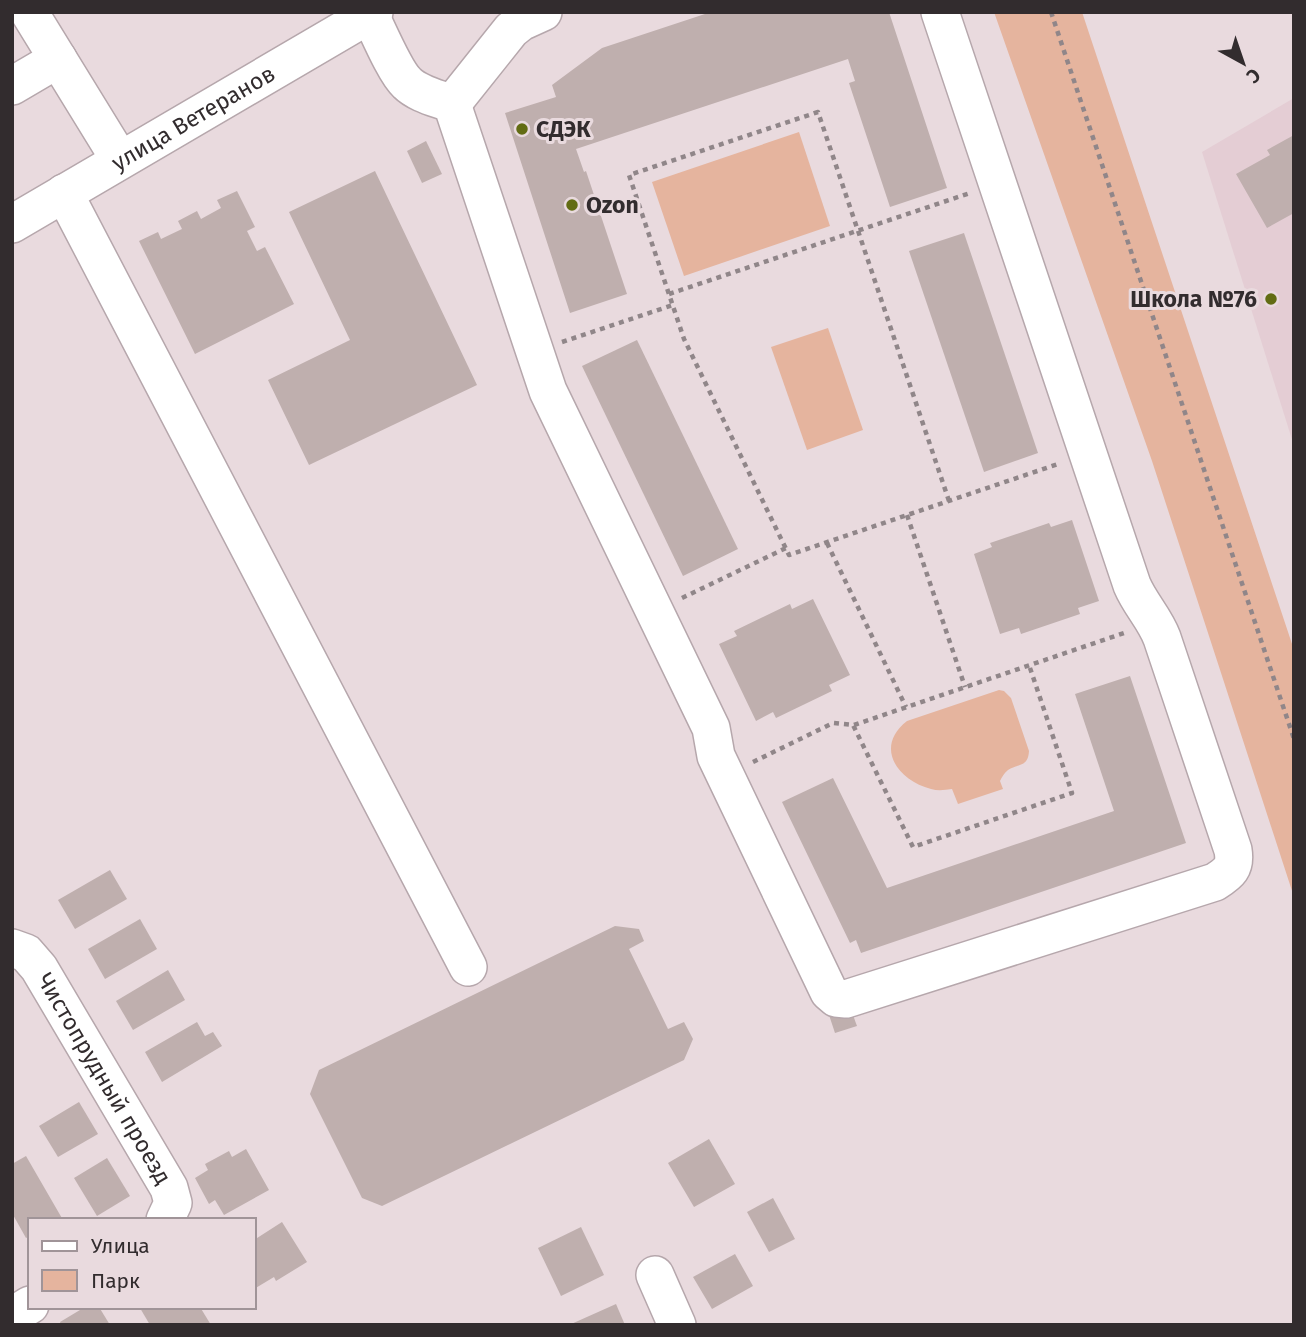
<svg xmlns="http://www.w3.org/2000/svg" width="1306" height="1337" viewBox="0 0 1306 1337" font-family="'Fira Sans',sans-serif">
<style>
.built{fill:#e4cdd4}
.green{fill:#e5b49e}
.building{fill:#bfafae}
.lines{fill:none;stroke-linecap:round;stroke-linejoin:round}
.minor-casing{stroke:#b6a7ac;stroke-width:40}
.path{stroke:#908689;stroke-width:4.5;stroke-dasharray:5 5;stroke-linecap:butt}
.minor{stroke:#fff;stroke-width:37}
.poi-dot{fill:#626c13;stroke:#e9dade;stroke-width:2.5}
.labels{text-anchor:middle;stroke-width:6;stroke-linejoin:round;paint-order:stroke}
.street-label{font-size:23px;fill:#322c2e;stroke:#e9dade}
.poi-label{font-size:23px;font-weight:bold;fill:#322c2e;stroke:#e9dade;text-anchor:start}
</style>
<rect width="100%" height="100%" fill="#e9dade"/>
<path class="built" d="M1294 98V446L1202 152Z"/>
<g class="green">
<path d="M994 12H1082L1294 650V897L1152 461Z"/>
<path d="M799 132 830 226 684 276 652 182Z"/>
<path d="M828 328 863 430 807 450 771 347Z"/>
<path d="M999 690 1004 691 1011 698 1029 751C1028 768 1018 763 1008 770 1004 773 1002 777 1000 781L1003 789 958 804 952 789C945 790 938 791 931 789 897 780 874 747 907 721Z"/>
</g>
<g class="building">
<path d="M711 12H889L947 188 890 207 849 83 855 81 848 59 576 149 584 172 586 171 627 294 570 313 505 113 556 97 552 85 602 48Z"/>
<path d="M1294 135V213L1267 228 1236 174 1270 155 1267 150Z"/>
<path d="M426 141 442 174 422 183 407 151Z"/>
<path d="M375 171 477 385 309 465 268 380 350 340 289 212Z"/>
<path d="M237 191 255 227 247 231 257 251 265 247 294 304 195 354 139 241 158 232 161 239 182 229 178 221 197 211 201 219 221 208 217 200Z"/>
<path d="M964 233 1038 453 984 472 909 251Z"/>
<path d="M637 340 738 549 683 576 582 366Z"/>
<path d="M1072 520 1099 601 1078 608 1080 614 1021 634 1019 628 1000 634 974 554 992 547 990 543 1049 523 1051 527Z"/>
<path d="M813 599 850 675 829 685 832 691 776 718 773 712 756 721 719 644 737 636 734 631 790 604 792 609Z"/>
<path d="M1130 676 1186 843 861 953 856 940 850 943 782 802 833 778 887 888 1114 811 1075 694Z"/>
<path d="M110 870 127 899 75 929 58 900Z"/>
<path d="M140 919 157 949 105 979 88 949Z"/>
<path d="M615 926 639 929 644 941 629 949 668 1029 684 1022 693 1039 684 1060 382 1206 362 1198 310 1094 319 1070Z"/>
<path d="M168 970 185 1000 133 1030 116 1001Z"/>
<path d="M850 1007 857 1026 835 1033 829 1015Z"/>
<path d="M197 1022 205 1036 213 1032 222 1046 162 1082 145 1052Z"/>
<path d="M79 1102 98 1134 58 1157 39 1126Z"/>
<path d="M709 1139 735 1184 694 1207 668 1163Z"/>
<path d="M246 1149 269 1190 224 1215 215 1200 209 1204 195 1178 208 1170 205 1164 229 1151 232 1157Z"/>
<path d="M26 1156 63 1220H30V1236L26 1238 12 1213V1164Z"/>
<path d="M107 1158 130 1196 97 1216 74 1178Z"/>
<path d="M773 1198 795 1239 769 1252 747 1212Z"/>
<path d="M282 1222 307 1262 276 1281 274 1277 254 1289V1240Z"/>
<path d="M581 1227 604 1275 561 1296 538 1248Z"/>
<path d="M735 1254 753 1286 712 1309 693 1277Z"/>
<path d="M616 1304 625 1325H569Z"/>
<path d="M85 1307H99L110 1325H61L60 1322Z"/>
<path d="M141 1307H200L211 1325H150L140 1308Z"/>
</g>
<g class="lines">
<g class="minor-casing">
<g id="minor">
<path d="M29 12 120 160"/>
<path d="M370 15C378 31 395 72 407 83 418 94 437 98 452 104L548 391 711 728 716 756 829 992 836 998 846 999 1215 882C1229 873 1236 868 1233 850L1162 638C1155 619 1140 604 1132 585L940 12"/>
<path d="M12 86 58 59"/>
<path d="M452 104 511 30 521 22 543 12"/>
<path d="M64 193 468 967"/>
<path id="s1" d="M12 224 374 12"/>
<path id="s2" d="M12 948 26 953 39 968 169 1188 173 1203 165 1220"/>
<path d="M655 1275 677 1325"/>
<path d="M12 1316 30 1305"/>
</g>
</g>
<g class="path">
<path d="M1051 12 1294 739"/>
<path d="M669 294 970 193"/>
<path d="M562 342 673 305"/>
<path d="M949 501 818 112 629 175 684 339 789 555 1061 463"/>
<path d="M907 515 965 687"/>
<path d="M827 543 906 707"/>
<path d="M682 598 786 548"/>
<path d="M854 725 1127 632"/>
<path d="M753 762 833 723 853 725 913 847 1072 793 1029 665"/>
</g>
<use href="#minor" class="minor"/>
</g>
<g class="poi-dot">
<circle cx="522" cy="129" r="7"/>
<circle cx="572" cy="205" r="7"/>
<circle cx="1271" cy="299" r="7"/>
</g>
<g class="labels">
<g class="street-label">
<text dy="8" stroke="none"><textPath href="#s1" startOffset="210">улица Ветеранов</textPath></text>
<text dy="8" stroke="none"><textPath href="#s2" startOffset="163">Чистопрудный проезд</textPath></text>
</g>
<g class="poi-label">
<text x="536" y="137">СДЭК</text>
<text x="586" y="213">Ozon</text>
<text x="1257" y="307" text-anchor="end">Школа №76</text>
</g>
</g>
<rect width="1306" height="1337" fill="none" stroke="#322c2e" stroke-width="28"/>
<rect x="28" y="1218" width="228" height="91" fill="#e9dade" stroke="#a09498" stroke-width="2"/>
<rect x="42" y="1241" width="35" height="10" fill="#ffffff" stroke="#a09498" stroke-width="2"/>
<text x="91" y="1253" font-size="21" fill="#322c2e">Улица</text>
<rect x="42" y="1270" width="35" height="21" fill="#e5b49e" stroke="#a09498" stroke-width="2"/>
<text x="91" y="1288" font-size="21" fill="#322c2e">Парк</text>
<g transform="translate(1243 63) rotate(140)" stroke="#e9dade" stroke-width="5" paint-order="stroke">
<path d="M0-5L12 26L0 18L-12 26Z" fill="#322c2e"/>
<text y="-10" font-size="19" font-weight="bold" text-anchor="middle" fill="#322c2e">С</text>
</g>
</svg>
